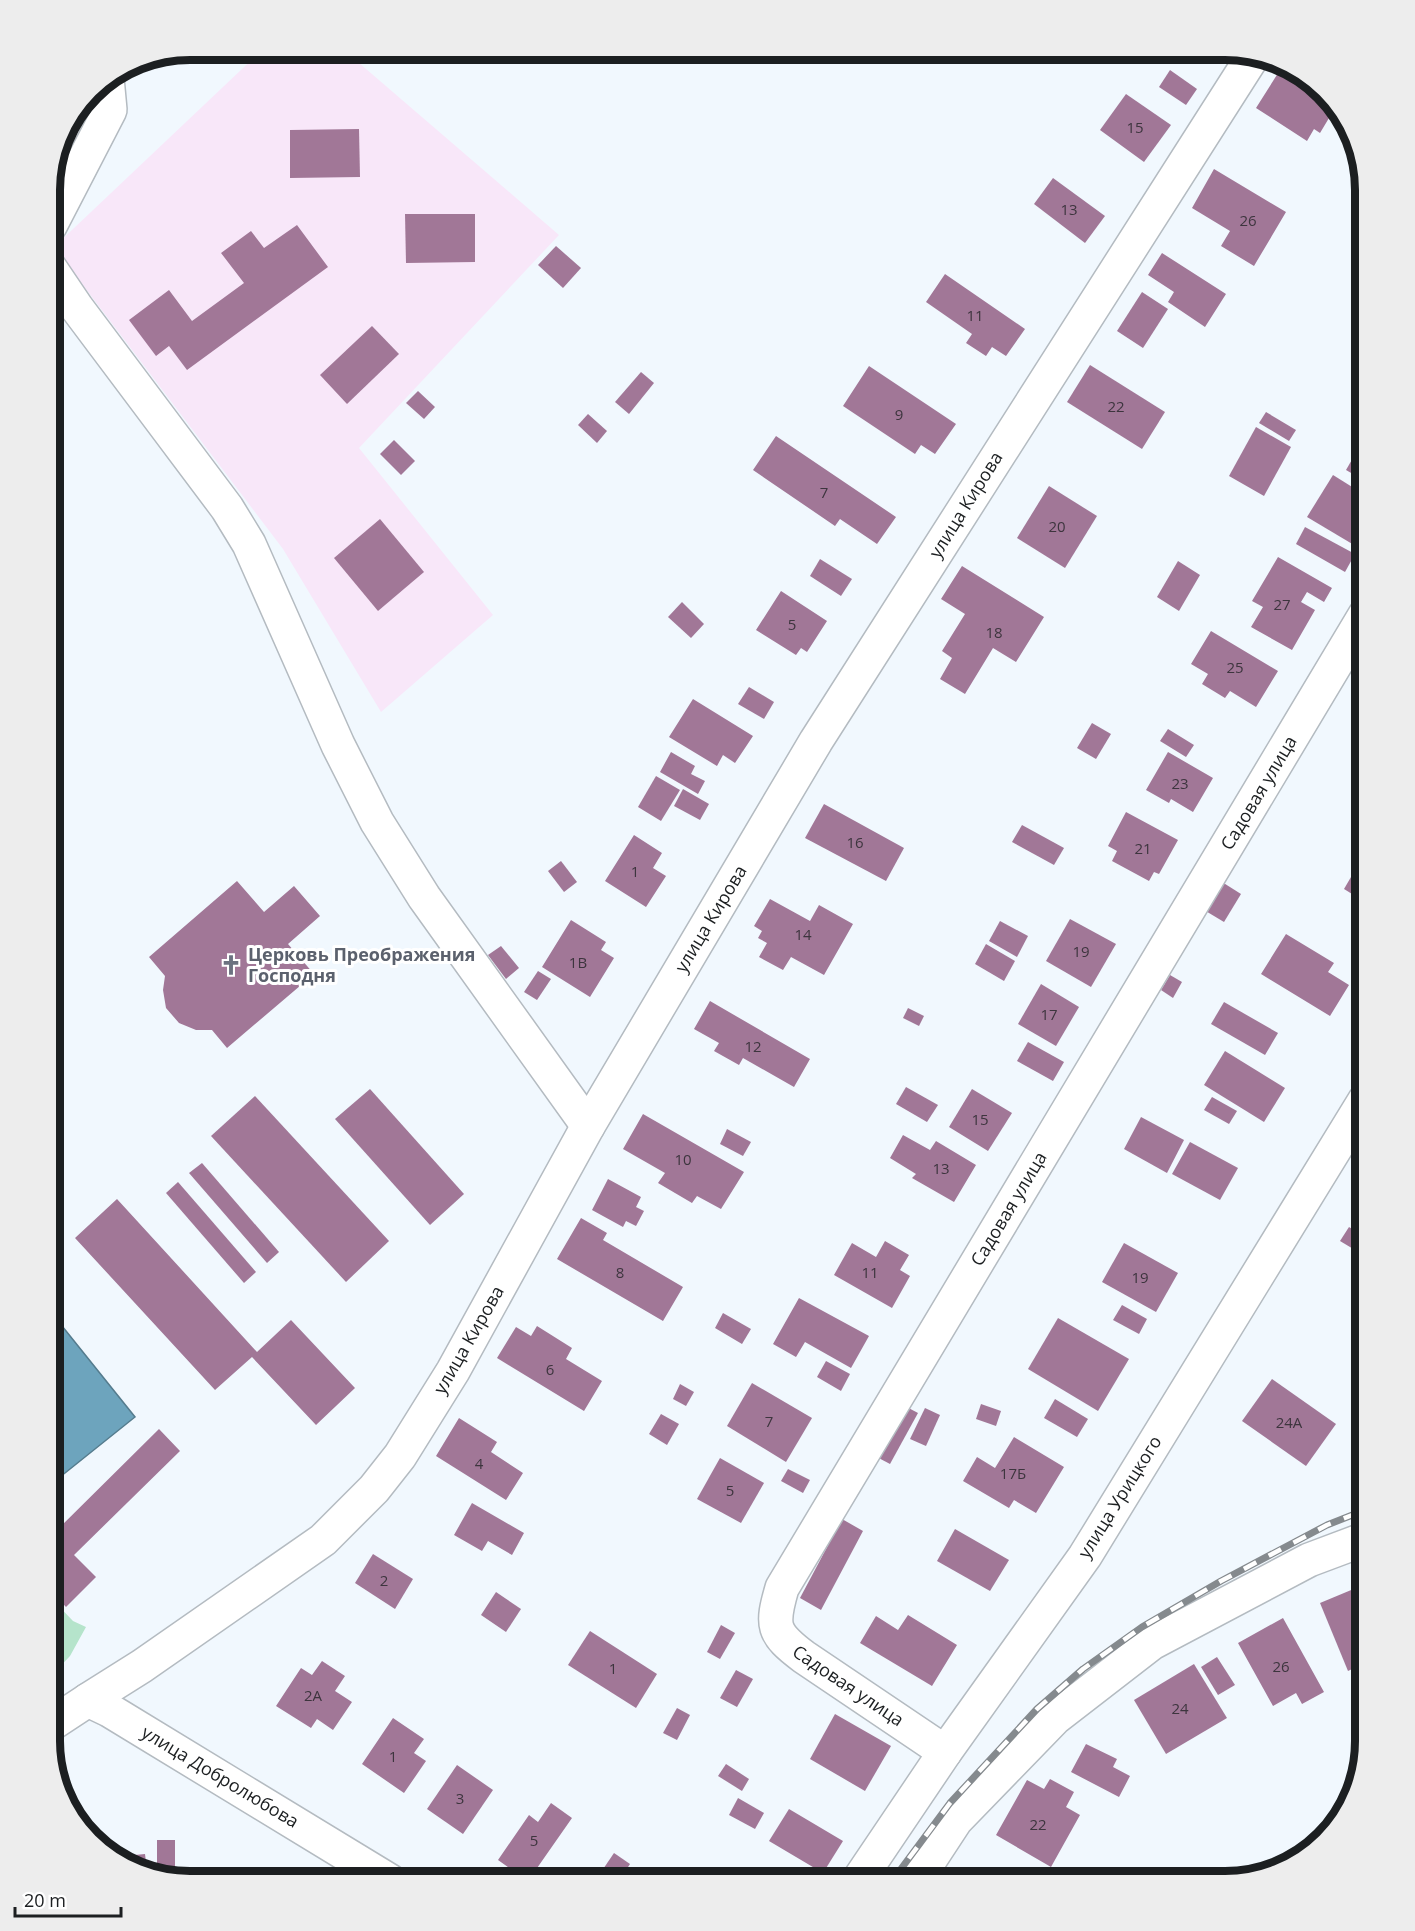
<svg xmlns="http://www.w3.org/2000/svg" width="1415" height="1931" viewBox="0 0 1415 1931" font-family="'Open Sans',sans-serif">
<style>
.commercial{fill:#f8e7f9}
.green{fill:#b5e4cb}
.water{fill:#6da4bd;stroke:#557c8e;stroke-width:1.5}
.building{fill:#a17797}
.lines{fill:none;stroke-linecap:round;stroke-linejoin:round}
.minor-casing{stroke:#b4bbc1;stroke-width:36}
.minor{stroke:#fff;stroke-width:33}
.rail-casing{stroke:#858a8e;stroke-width:7}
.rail{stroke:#fff;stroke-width:4.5;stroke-dasharray:14;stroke-linecap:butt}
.labels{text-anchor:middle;stroke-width:6;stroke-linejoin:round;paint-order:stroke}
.number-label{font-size:15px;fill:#3d353e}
.street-label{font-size:18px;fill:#1c1f21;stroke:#fff}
.worship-label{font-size:18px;font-weight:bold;fill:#5b616d;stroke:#fff;text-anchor:start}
.rim{fill:none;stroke:#1c1f21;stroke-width:8}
</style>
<rect width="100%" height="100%" fill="#f1f8fe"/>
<path class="commercial" d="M262 50H344L559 235 359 448 493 615 381 712 283 549 54 247Z"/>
<path class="green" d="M50 1597 73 1621 86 1627 70 1656 50 1677Z"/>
<path class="water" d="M50 1311 135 1417 50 1485Z"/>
<g class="building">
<path d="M1170 70 1197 89 1186 105 1159 87Z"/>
<path d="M1280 70 1325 98 1335 108 1320 133 1314 129 1307 141 1256 108Z"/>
<path d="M1126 94 1171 125 1144 162 1100 130Z"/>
<path d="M359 129 360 177 290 178V130Z"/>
<path d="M1214 169 1286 212 1254 266 1221 246 1230 231 1192 208Z"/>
<path d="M1053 178 1105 216 1085 243 1034 204Z"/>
<path d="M405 214H475V262L406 263Z"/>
<path d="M297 225 328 267 187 370 169 346 156 356 129 320 169 290 192 321 244 283 221 253 251 231 264 248Z"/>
<path d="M556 246 581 268 563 288 538 265Z"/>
<path d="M1162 253 1226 294 1205 327 1168 302 1174 292 1148 275Z"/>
<path d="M945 274 1025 329 1006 356 992 347 986 356 966 343 972 334 926 302Z"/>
<path d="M1142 292 1168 309 1143 348 1117 331Z"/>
<path d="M372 326 399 354 347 404 320 375Z"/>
<path d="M1090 365 1165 412 1142 449 1067 402Z"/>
<path d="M869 366 956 424 935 454 921 445 915 454 843 406Z"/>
<path d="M641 372 654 383 629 414 615 402Z"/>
<path d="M418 391 435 407 424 419 406 403Z"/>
<path d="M1266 412 1296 430 1289 441 1259 423Z"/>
<path d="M588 414 607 431 597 443 578 425Z"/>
<path d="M1256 427 1291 447 1264 496 1229 476Z"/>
<path d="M776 436 896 517 877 544 840 519 835 526 753 470Z"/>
<path d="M1365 437V481L1346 470Z"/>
<path d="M394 440 415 461 401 475 380 454Z"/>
<path d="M1333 475 1365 495V527L1354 545 1307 517Z"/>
<path d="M1049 486 1097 516 1065 568 1017 538Z"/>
<path d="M380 519 424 572 378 611 334 558Z"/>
<path d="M1305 527 1355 554 1345 572 1296 544Z"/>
<path d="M1278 557 1332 588 1324 602 1307 592 1301 602 1315 610 1292 650 1251 627 1263 607 1252 601Z"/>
<path d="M820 559 852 579 841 596 810 576Z"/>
<path d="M1178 561 1200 575 1179 611 1157 597Z"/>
<path d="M962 566 1044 617 1016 662 993 648 965 694 940 679 952 658 942 651 965 614 941 599Z"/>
<path d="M781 591 827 621 807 652 801 648 796 655 756 630Z"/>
<path d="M682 602 704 624 691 638 668 617Z"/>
<path d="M1211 631 1278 671 1256 707 1230 691 1225 698 1202 684 1208 674 1191 664Z"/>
<path d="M749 687 774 702 764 719 738 704Z"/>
<path d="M693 699 753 736 735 763 723 755 717 766 669 737Z"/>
<path d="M1092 723 1111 734 1096 759 1077 748Z"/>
<path d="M1168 729 1194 745 1186 757 1160 741Z"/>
<path d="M671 752 695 766 691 774 705 781 698 794 660 772Z"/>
<path d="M1168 752 1213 778 1193 812 1171 799 1169 803 1146 790Z"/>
<path d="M656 776 680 790 661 821 638 807Z"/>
<path d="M683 789 709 804 700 820 674 806Z"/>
<path d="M824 804 904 848 886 881 805 838Z"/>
<path d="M1126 812 1178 840 1159 874 1154 872 1149 881 1112 861 1117 851 1108 846Z"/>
<path d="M1022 825 1064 848 1054 865 1012 842Z"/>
<path d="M634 835 662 853 653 868 666 876 646 907 605 881Z"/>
<path d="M1365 853V902L1344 889Z"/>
<path d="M561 861 577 882 564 892 548 871Z"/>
<path d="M237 881 264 912 294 886 320 916 288 944 314 974 227 1048 212 1030H196L179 1023 166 1008 163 990 165 976 149 957Z"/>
<path d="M1222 882 1241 894 1224 922 1204 910Z"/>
<path d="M770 899 810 921 819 905 853 924 824 975 791 957 783 970 759 957 767 943 758 938 762 931 754 926Z"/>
<path d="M1070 919 1116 944 1091 987 1046 961Z"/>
<path d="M571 920 606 942 601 950 614 958 590 997 542 967Z"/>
<path d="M1000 921 1028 936 1017 957 989 941Z"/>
<path d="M1286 934 1334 963 1328 972 1349 985 1330 1016 1261 974Z"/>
<path d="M986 944 1015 961 1004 981 975 964Z"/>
<path d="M501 946 519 968 506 979 488 955Z"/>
<path d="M538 971 551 979 537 1000 524 992Z"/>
<path d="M1170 975 1182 982 1173 998 1161 990Z"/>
<path d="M1041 984 1079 1007 1056 1046 1018 1024Z"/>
<path d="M710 1001 810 1059 794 1087 743 1058 739 1065 714 1051 719 1043 694 1029Z"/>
<path d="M1224 1002 1278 1033 1265 1055 1211 1024Z"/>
<path d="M908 1008 924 1016 919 1026 903 1018Z"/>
<path d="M1028 1042 1064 1062 1053 1081 1017 1061Z"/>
<path d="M1225 1051 1285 1088 1264 1122 1204 1085Z"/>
<path d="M906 1087 938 1105 927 1122 896 1104Z"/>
<path d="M370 1089 464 1194 430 1225 335 1119Z"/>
<path d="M972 1089 1012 1113 988 1151 949 1127Z"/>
<path d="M255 1096 389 1241 346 1282 211 1136Z"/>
<path d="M1212 1097 1237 1111 1229 1124 1204 1110Z"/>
<path d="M643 1114 744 1172 721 1209 697 1196 692 1203 658 1183 665 1173 623 1149Z"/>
<path d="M1141 1117 1184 1140 1167 1173 1124 1149Z"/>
<path d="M727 1129 751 1142 743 1156 720 1144Z"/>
<path d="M903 1135 930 1150 936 1141 976 1165 954 1202 912 1178 916 1174 890 1158Z"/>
<path d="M1190 1142 1238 1168 1220 1200 1172 1174Z"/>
<path d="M202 1163 279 1252 267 1263 189 1173Z"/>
<path d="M608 1179 641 1197 636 1207 644 1211 636 1226 626 1221 623 1227 592 1210Z"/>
<path d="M178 1182 256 1272 244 1283 166 1193Z"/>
<path d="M117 1199 257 1352 291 1320 355 1388 316 1425 252 1357 215 1390 75 1238Z"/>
<path d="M581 1218 607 1233 603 1240 683 1287 663 1321 557 1259Z"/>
<path d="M1349 1227 1365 1237V1256L1340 1241Z"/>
<path d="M885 1241 909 1255 900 1270 910 1276 892 1308 834 1275 852 1243 876 1257Z"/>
<path d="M1124 1243 1178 1273 1156 1312 1102 1282Z"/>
<path d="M799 1298 869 1336 851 1368 805 1342 796 1357 773 1344Z"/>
<path d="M1122 1305 1147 1319 1139 1334 1113 1320Z"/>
<path d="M723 1313 751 1329 742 1344 715 1328Z"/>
<path d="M1058 1318 1129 1359 1098 1411 1028 1369Z"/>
<path d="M537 1326 572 1348 566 1359 602 1381 584 1411 497 1358 516 1327 531 1336Z"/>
<path d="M826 1361 850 1374 841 1391 817 1377Z"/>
<path d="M1272 1379 1336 1424 1306 1466 1242 1421Z"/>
<path d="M752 1383 812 1418 786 1462 727 1426Z"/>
<path d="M680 1384 694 1392 686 1406 673 1399Z"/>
<path d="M1055 1399 1088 1419 1077 1437 1044 1418Z"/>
<path d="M901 1404 918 1413 890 1464 873 1455Z"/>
<path d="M981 1404 1001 1411 996 1426 976 1419Z"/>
<path d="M925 1408 940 1415 926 1446 910 1439Z"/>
<path d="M661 1414 679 1424 667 1445 649 1434Z"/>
<path d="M459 1418 497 1442 491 1452 523 1473 506 1500 436 1456Z"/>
<path d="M159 1429 180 1451 74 1555 96 1577 66 1607 50 1590V1537Z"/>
<path d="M1014 1437 1064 1467 1036 1513 1014 1500 1009 1508 963 1481 977 1457 995 1468Z"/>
<path d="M720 1458 764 1483 741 1523 697 1499Z"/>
<path d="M788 1469 810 1480 803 1493 781 1481Z"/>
<path d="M472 1503 524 1533 512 1555 488 1541 482 1551 454 1535Z"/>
<path d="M842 1519 863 1531 821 1610 800 1598Z"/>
<path d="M955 1529 1009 1560 990 1591 937 1561Z"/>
<path d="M373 1554 413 1579 395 1609 355 1583Z"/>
<path d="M1356 1588 1365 1611V1663L1348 1671 1320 1603Z"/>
<path d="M496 1592 521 1609 506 1632 481 1615Z"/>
<path d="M908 1615 957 1645 932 1686 860 1643 876 1616 898 1630Z"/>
<path d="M1283 1618 1324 1692 1302 1704 1296 1693 1273 1706 1238 1643Z"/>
<path d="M721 1625 735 1633 720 1659 707 1652Z"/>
<path d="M590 1631 657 1674 636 1708 568 1665Z"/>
<path d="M1217 1657 1235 1685 1218 1695 1201 1667Z"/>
<path d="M322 1661 345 1676 335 1691 352 1702 333 1730 317 1719 311 1728 276 1706 301 1668 312 1675Z"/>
<path d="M1194 1664 1227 1718 1166 1754 1134 1700Z"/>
<path d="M736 1670 753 1679 737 1707 720 1698Z"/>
<path d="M677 1708 690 1715 677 1740 663 1733Z"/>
<path d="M835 1714 891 1746 865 1791 810 1759Z"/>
<path d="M393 1718 424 1739 414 1753 426 1761 404 1793 362 1764Z"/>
<path d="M1086 1744 1117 1759 1113 1767 1130 1776 1119 1797 1071 1772Z"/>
<path d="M726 1764 749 1779 742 1791 718 1776Z"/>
<path d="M457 1765 493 1790 463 1834 427 1809Z"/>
<path d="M1050 1779 1074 1792 1066 1807 1080 1815 1051 1867 996 1835 1027 1780 1044 1789Z"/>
<path d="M738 1798 764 1813 755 1829 729 1815Z"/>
<path d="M551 1803 572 1818 528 1881 498 1860 529 1815 538 1822Z"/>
<path d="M789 1809 843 1841 823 1873 769 1841Z"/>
<rect x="157" y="1840" width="18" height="30"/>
<path d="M614 1853 630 1864 619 1881H595Z"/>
<path d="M145 1854 147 1871 119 1863 114 1857Z"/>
<path d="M947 1872 964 1881H942Z"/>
</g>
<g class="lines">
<g class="minor-casing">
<g id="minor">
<path d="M50 226 110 110 107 78"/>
<path d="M50 268 77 308 227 508 249 544 338 745 377 822 424 897 588 1126"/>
<path d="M88 1700 142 1666 323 1540 374 1489 400 1456 453 1371 588 1126 816 741 1253 56"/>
<path d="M50 1725 88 1700 109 1710 390 1881"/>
<path d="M945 1752 804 1657C772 1633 771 1626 782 1588L1365 615"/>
<path d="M858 1881 945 1752 1085 1556 1365 1100"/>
<path d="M916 1881 956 1820 1055 1718 1152 1643 1309 1560 1365 1539"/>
</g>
</g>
<use href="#minor" class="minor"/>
<g class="rail-casing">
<path id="rail" d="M892 1881 950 1803 1037 1709 1083 1669 1142 1627 1221 1581 1327 1525 1365 1510"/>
</g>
<use href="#rail" class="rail"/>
</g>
<defs>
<g id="church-bare" transform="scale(1.62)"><path d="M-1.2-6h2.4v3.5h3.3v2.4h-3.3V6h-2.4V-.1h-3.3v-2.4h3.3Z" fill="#6b7280" stroke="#fff" stroke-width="2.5" paint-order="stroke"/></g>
</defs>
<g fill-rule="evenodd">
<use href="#church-bare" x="231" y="965"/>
</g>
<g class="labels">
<g class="number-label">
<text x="1135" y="133">15</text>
<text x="1069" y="215">13</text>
<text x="1248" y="226">26</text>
<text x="975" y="321">11</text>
<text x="1116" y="412">22</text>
<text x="899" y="420">9</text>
<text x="824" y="498">7</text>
<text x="1057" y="532">20</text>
<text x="1282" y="610">27</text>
<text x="792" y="630">5</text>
<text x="994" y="638">18</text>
<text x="1235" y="673">25</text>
<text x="1180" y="789">23</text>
<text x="855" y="848">16</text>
<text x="1143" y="854">21</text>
<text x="635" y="877">1</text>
<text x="803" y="940">14</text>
<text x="1081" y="957">19</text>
<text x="578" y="968">1В</text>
<text x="1049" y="1020">17</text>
<text x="753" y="1052">12</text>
<text x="980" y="1125">15</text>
<text x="683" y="1165">10</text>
<text x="941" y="1174">13</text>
<text x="620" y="1278">8</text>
<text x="870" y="1278">11</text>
<text x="1140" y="1283">19</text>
<text x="550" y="1375">6</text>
<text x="769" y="1427">7</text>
<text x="1289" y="1428">24А</text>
<text x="479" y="1469">4</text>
<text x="1013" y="1479">17Б</text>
<text x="730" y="1496">5</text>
<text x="384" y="1586">2</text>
<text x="1281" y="1672">26</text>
<text x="613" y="1674">1</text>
<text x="313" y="1701">2А</text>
<text x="1180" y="1714">24</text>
<text x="393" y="1762">1</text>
<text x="460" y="1804">3</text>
<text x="1038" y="1830">22</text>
<text x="534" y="1846">5</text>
</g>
<g class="street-label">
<text transform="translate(966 505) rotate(-58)" y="6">улица Кирова</text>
<text transform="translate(1259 793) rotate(-59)" y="6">Садовая улица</text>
<text transform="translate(711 919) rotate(-59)" y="6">улица Кирова</text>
<text transform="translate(1009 1209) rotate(-59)" y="6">Садовая улица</text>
<text transform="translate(469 1340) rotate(-60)" y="6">улица Кирова</text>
<text transform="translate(1120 1497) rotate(-58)" y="6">улица Урицкого</text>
<text transform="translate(848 1686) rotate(34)" y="6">Садовая улица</text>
<text transform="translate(220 1777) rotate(31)" y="6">улица Добролюбова</text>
</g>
<g class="worship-label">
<text x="248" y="961">Церковь Преображения<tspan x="248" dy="21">Господня</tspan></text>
</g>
</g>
<path d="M0 0H1415V1931H0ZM190 60H1225A130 130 0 0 1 1355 190V1741A130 130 0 0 1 1225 1871H190A130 130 0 0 1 60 1741V190A130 130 0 0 1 190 60Z" fill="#ededed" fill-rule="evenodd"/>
<path class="rim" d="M190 60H1225A130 130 0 0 1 1355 190V1741A130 130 0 0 1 1225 1871H190A130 130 0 0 1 60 1741V190A130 130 0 0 1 190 60Z"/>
<path d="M15 1907v9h106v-9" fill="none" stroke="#1c1f21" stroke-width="3"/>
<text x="24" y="1907" font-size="18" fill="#1c1f21" stroke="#ffffff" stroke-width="4.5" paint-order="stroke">20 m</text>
</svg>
